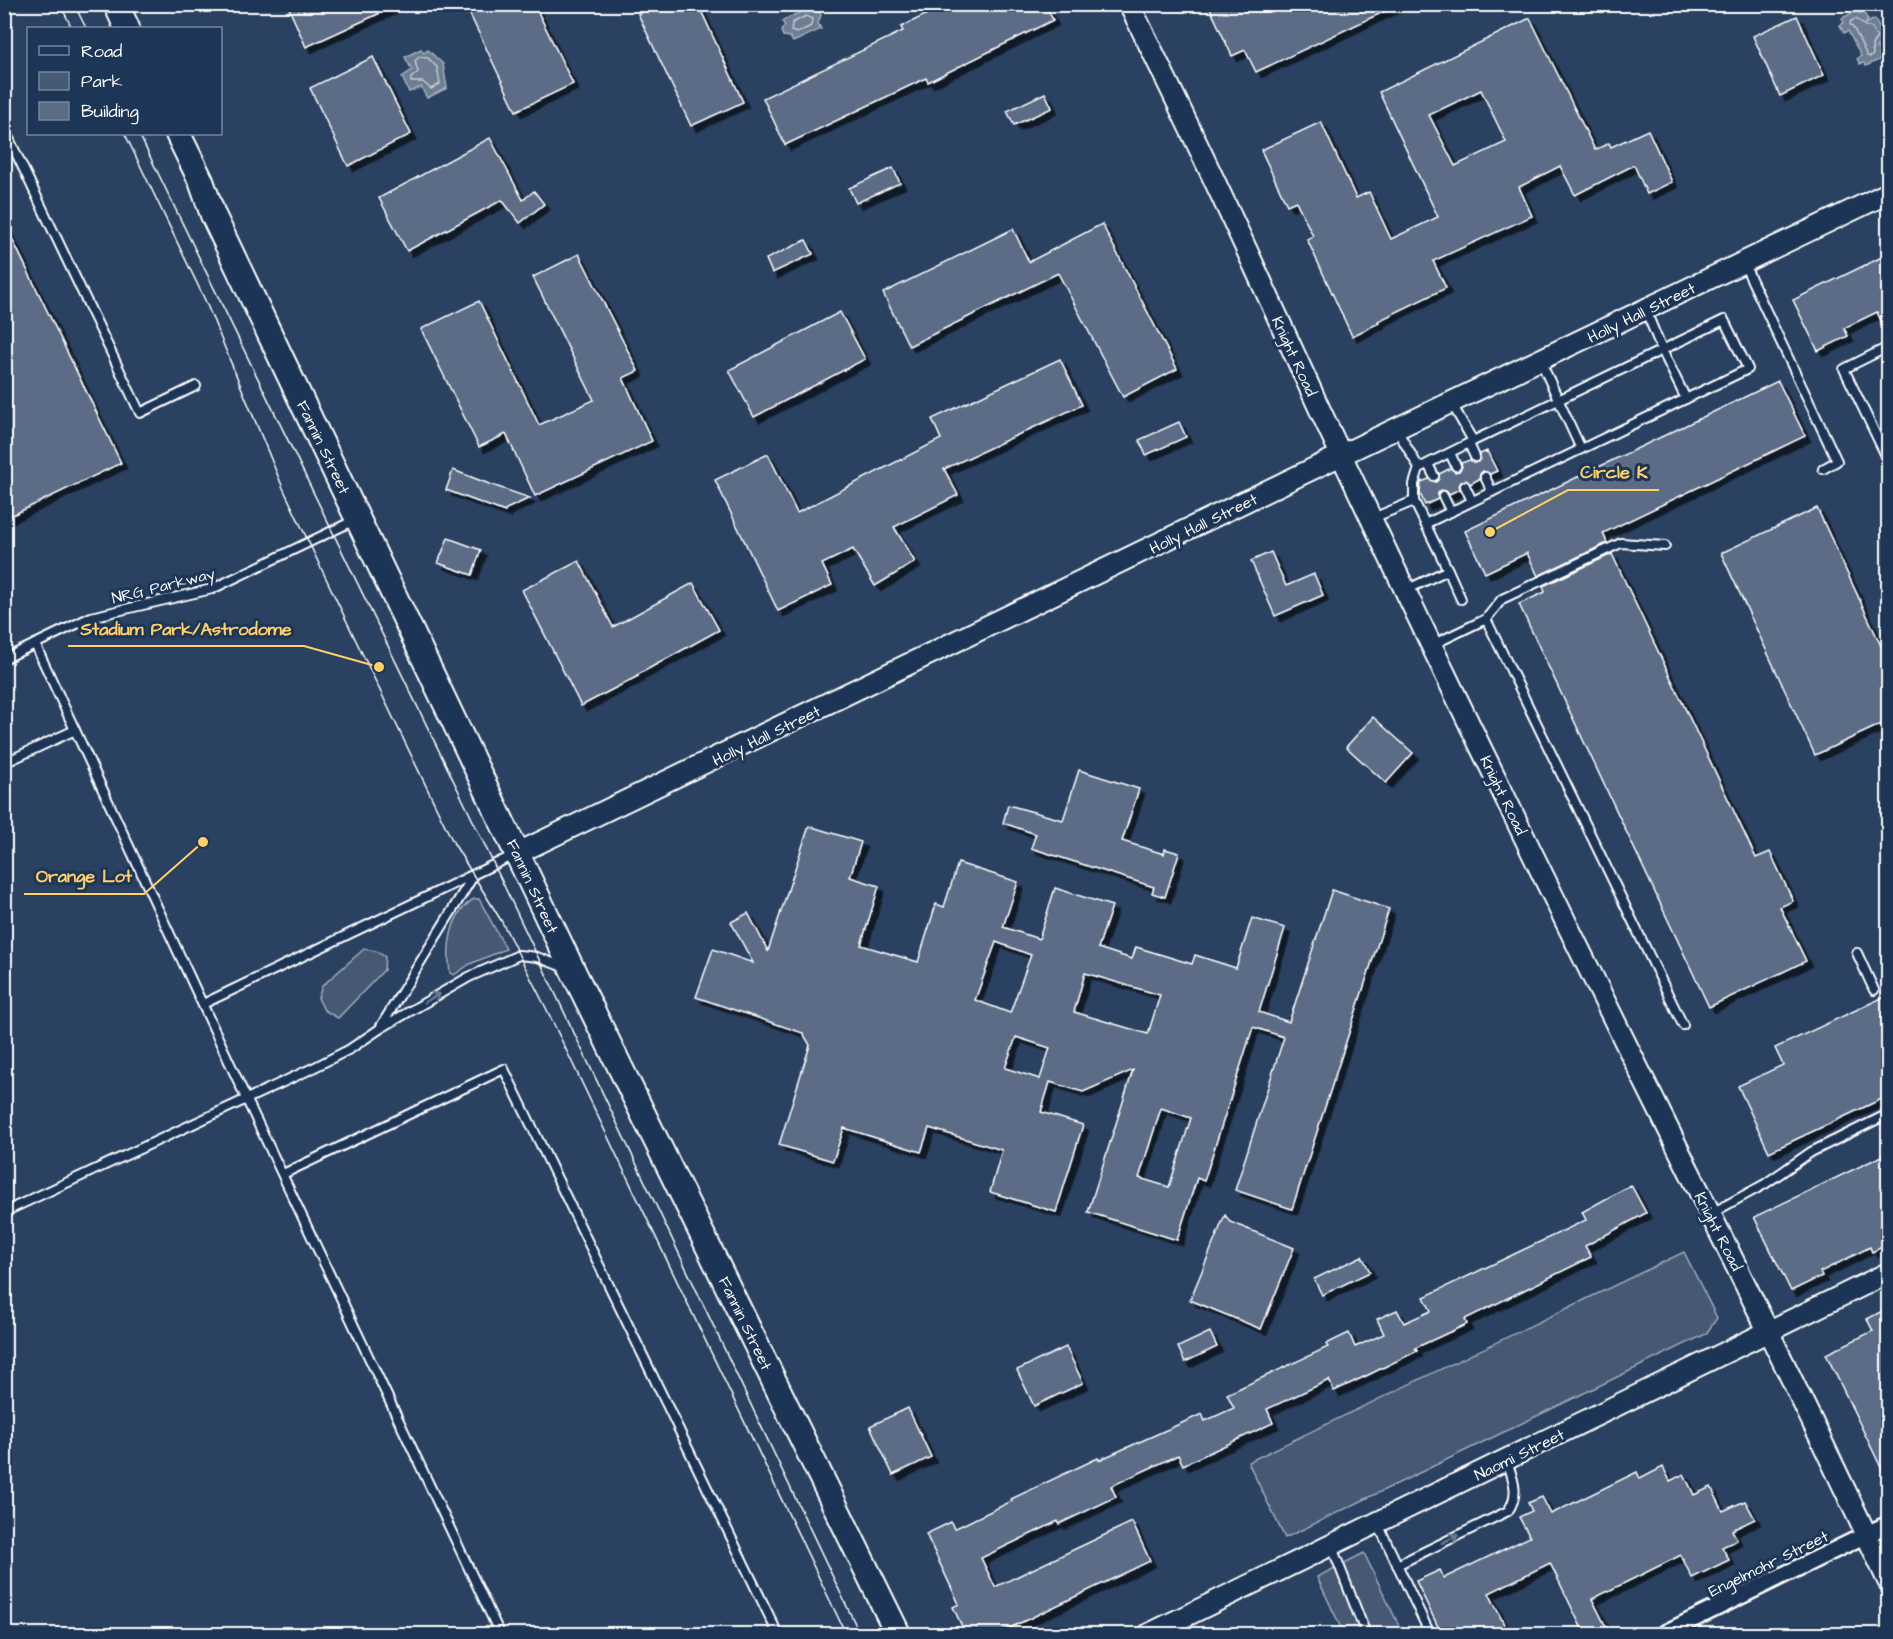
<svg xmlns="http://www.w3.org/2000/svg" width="1893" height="1639" viewBox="0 0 1893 1639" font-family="'Architects Daughter',sans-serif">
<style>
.green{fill:#465975;stroke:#a2acba;stroke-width:1.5}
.water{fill:#6d7d92;stroke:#a7b1be;stroke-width:1.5}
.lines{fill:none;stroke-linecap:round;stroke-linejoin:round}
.shore{stroke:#c5cbd3;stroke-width:1.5}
.building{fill:#5b6c86;stroke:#fff;stroke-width:1.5;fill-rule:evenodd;filter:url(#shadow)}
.service-casing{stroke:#fff;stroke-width:12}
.minor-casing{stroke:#fff;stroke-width:20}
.tertiary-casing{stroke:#fff;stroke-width:24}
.primary-casing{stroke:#fff;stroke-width:28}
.service{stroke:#1d3557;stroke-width:8}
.minor{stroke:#1d3557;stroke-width:15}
.tertiary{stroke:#1d3557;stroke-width:20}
.primary{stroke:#1d3557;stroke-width:24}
.tram{stroke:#fff;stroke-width:1.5}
.oneway{stroke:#6c7c92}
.labels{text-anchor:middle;stroke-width:6;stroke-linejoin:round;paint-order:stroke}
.street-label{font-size:16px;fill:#fff;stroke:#1d3557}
.leader{fill:none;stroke:#ffd166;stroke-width:2}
.callout-dot{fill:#ffd166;stroke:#1d3557;stroke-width:2}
.callout-label{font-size:18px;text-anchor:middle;font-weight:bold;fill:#ffd166;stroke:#1d3557;stroke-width:6;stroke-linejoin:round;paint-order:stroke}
</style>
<defs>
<filter id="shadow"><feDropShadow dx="5.5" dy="5.5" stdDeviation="0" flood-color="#0009"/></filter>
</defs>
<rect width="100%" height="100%" fill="#2a4161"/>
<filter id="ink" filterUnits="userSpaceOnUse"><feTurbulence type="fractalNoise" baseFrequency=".0167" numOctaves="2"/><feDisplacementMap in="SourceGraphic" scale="12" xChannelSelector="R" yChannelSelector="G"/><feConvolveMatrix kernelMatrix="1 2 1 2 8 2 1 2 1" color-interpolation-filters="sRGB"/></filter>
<g filter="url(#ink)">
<g class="green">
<path d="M474 899H479L506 949 470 964 454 975 450 973C446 948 450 913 474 899Z"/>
<path d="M364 949 376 951 385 957 384 970 338 1018 324 1010 318 998 322 986Z"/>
<path d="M1684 1252 1717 1318 1706 1334 1285 1538 1248 1462Z"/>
<path d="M1364 1553 1403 1634H1344L1317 1577Z"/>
</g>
<g class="water">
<path d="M811 7 813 12H819L821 15 818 23 821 29 793 42 790 37 783 36 781 31 785 26 782 21Z"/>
<path d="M1858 10 1861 15 1864 13 1868 20 1865 24 1875 19 1886 42 1876 47 1877 49 1879 48 1882 53 1879 55 1881 59 1866 66 1864 63 1860 64 1857 59 1861 56 1848 31 1844 33 1840 25 1844 23 1842 18Z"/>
<path d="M421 49 424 53 428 50 443 64 447 88 427 98 421 87 409 92 402 77 412 70 405 57Z"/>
</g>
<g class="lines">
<g class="shore">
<path d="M806 16 812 19 811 26 797 33 791 31 792 23Z"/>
<path d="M1856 19 1865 26 1872 28 1877 37 1872 45 1873 55 1870 57 1867 56 1854 29 1850 24 1851 21Z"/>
<path d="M419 57 428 58 437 67 440 84 431 89 423 82H411V78L418 72 415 61Z"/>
</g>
</g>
<g class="building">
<path d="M287 4H400L306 47Z"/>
<path d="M465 4H534L573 84 516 111Z"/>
<path d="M657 4H698L743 102 691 126 638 14Z"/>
<path d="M947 4H1045L1053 20 928 82 926 78 785 145 763 98 903 31 901 27Z"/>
<path d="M1208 4H1400L1256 72 1245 50 1232 56Z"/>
<path d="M1797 16 1824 75 1780 96 1753 36Z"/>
<path d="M1530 18 1595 150 1609 143 1611 147 1648 130 1672 182 1647 194 1634 165 1575 195 1560 166 1519 187 1532 216 1433 261 1446 288 1378 321 1379 323 1352 336 1307 239 1313 236 1296 201 1287 205 1261 150 1321 122 1356 198 1369 192 1391 239 1438 217 1379 92ZM1481 90 1506 142 1455 166 1429 115Z"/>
<path d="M373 57 411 134 348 166 310 88Z"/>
<path d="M1045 93 1052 108 1014 125 1007 111Z"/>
<path d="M490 138 523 200 534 191 544 204 520 223 502 200 407 251 379 198Z"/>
<path d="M893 168 900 183 856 203 849 188Z"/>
<path d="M4 222 121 463 4 519Z"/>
<path d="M1102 224 1177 369 1123 397 1058 273 909 346 883 293 1013 229 1029 262Z"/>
<path d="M806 240 813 254 772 273 766 259Z"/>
<path d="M579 254 638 371 623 378 652 441 535 496 506 434 479 447 421 329 479 301 539 425 594 400 533 277Z"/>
<path d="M1888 254V336L1877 312 1844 328 1848 336 1818 351 1793 300Z"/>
<path d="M840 312 865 359 754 417 729 370Z"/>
<path d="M1060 359 1082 405 944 469 958 495 894 527 915 562 875 586 853 549 822 564 832 585 778 611 715 480 768 454 797 513 941 439 932 419Z"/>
<path d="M1778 381 1805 436 1603 533 1607 543 1538 576 1527 553 1485 573 1465 531Z"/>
<path d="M1179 422 1186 437 1146 455 1139 440Z"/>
<path d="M1487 451 1497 471 1490 474 1483 471 1480 474 1479 479 1470 484 1466 480 1462 481 1459 485 1460 489 1449 494 1446 491 1441 490 1438 493V499L1425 505 1420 493 1421 482 1429 479 1436 482 1439 479V474L1451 468 1455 472 1459 471 1462 467 1461 463 1470 460 1474 463 1478 462 1480 454Z"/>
<path d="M453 470 492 485 530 498 506 509 505 512 446 490Z"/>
<path d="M1817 508 1888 661V721L1815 755 1721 553Z"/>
<path d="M448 538 481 550 472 575 438 563Z"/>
<path d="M1271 552 1286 586 1314 574 1323 595 1275 616 1251 561Z"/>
<path d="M1612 554 1756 858 1770 852 1793 901 1780 907 1806 961 1709 1007 1519 604 1545 592 1543 586Z"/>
<path d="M579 561 613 627 693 583 719 630 637 675 638 676 581 706 522 590Z"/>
<path d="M1373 717 1413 753 1386 783 1346 747Z"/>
<path d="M1079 770 1139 789 1122 841 1164 854 1165 849 1179 853 1165 897 1152 893 1154 887 1031 848 1036 834 1003 823 1008 805 1063 820Z"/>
<path d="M809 826 861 842 850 877 879 886 861 945 918 962 936 904 944 907 958 863 1018 882 1003 927 1039 939 1055 888 1112 906 1098 948 1132 959 1136 947 1192 964 1195 955 1236 968 1252 918 1285 928 1259 1012 1289 1022 1332 890 1389 909 1292 1209 1235 1190 1284 1037 1253 1027 1204 1181 1197 1178 1177 1240 1088 1212 1133 1070 1083 1092 1050 1082 1041 1112 1083 1125 1056 1212 990 1192 1002 1150 929 1128 921 1152 844 1128 833 1161 779 1145 810 1045 803 1033 696 997 713 949 753 963 731 922 748 913 768 951ZM996 942 1031 955 1010 1013 975 1000ZM1085 973 1160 995 1148 1034 1074 1012ZM1016 1037 1050 1048 1040 1079 1005 1068ZM1161 1108 1191 1118 1169 1187 1139 1178Z"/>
<path d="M1888 995V1096L1769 1152 1738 1086 1783 1065 1775 1048Z"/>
<path d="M1888 1153V1244L1872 1252 1870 1247 1820 1272 1822 1276 1791 1291 1754 1217Z"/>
<path d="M1631 1185 1646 1213 1585 1246 1591 1257 1465 1319 1467 1324 1415 1348 1417 1351 1368 1375 1334 1391 1329 1380 1267 1409 1273 1423 1183 1465 1178 1455 1111 1486 1116 1497 1059 1524 1058 1521 981 1558 995 1587 1132 1522 1150 1561 995 1635H966L953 1607 959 1604 926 1534 951 1522 954 1529 1012 1501 1011 1499 1098 1458 1099 1460 1202 1414 1205 1421 1234 1408 1227 1394 1328 1347 1326 1344 1349 1333 1355 1347 1384 1334 1377 1319 1397 1310 1404 1323 1431 1311 1424 1297 1586 1220 1582 1212Z"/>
<path d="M1225 1215 1230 1222 1294 1248 1261 1329 1190 1300Z"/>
<path d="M1362 1256 1370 1272 1322 1295 1314 1279Z"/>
<path d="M1888 1308V1482L1826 1354 1873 1331 1867 1319Z"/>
<path d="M1210 1332 1217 1347 1185 1362 1178 1347Z"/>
<path d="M1066 1347 1083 1383 1034 1406 1017 1370Z"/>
<path d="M908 1408 931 1457 893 1475 870 1426Z"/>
<path d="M1663 1467 1670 1481 1684 1474 1694 1495 1711 1487 1723 1511 1745 1501 1755 1519 1732 1530 1737 1540 1722 1547 1729 1560 1692 1578 1681 1555 1592 1599 1610 1635H1585L1550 1563 1489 1593 1509 1635H1442L1416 1581 1440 1570 1444 1578 1530 1537 1519 1517 1532 1511 1528 1503 1542 1497 1551 1514 1637 1472 1640 1479Z"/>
</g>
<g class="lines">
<g class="service-casing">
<g id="service">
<path d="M4 128 140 413 196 386"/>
<path d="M1744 264 1837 461 1823 469"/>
<path d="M1888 347 1844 369 1888 460"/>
<path d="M1541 362 1581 449"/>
<path d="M1397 430 1419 468 1473 441 1452 404"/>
<path d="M1473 441 1662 350 1646 311"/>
<path d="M1469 444 1475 457"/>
<path d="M1450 453 1456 466"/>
<path d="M1428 464 1434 476"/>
<path d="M1485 477 1492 492"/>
<path d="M1465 486 1472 501"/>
<path d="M1443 496 1451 512"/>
<path d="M1414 501V484L1419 468"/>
<path d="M1373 518 1414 501 1448 570 1406 590"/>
<path d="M1425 524 1748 369 1724 320 1662 350 1686 399"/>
<path d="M1448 570 1461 599"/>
<path d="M1486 619 1683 1025"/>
<path d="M35 644 246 1098 500 1634"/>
<path d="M1432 645 1486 619 1502 599 1621 543 1665 546"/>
<path d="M4 659 91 617 212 589 355 520"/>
<path d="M4 763 75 730"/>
<path d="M1857 953 1874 990"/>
<path d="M203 1004 514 855"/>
<path d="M381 1026 472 878"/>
<path d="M283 1174 504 1069 778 1634"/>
<path d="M4 1212 313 1068 350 1049 381 1028 469 977 519 955 537 957 566 968"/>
<path d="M1712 1213 1765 1184 1811 1152 1888 1114"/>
<path d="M1378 1524 1430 1634"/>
<path d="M1332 1547 1366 1634"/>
<path d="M1397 1565 1508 1511C1520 1494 1513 1479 1507 1461"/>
<path d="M4 1629 7 1634"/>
</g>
</g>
<g class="minor-casing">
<path id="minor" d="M1663 1634 1888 1524"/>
</g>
<g class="tertiary-casing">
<g id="tertiary">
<path d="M1129 4C1196 138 1258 274 1320 410 1380 538 1440 665 1502 791 1629 1055 1764 1315 1888 1581"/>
<path d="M518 853 1362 445 1888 193"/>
<path d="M1149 1634 1888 1273"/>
</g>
</g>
<g class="primary-casing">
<g id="primary">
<path d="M116 4 127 28"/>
<path d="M178 134 201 181 213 215 573 971 898 1634"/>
</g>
</g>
<use href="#service" class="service"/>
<use href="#minor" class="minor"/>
<use href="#tertiary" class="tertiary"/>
<use href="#primary" class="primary"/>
<g class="tram">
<path d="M60 4 72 28"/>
<path d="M74 4 86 28"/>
<path d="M125 134 205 300 283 488 321 568 453 842 502 922 547 1010 846 1634"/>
<path d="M139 134 478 831 860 1634"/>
</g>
</g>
<defs><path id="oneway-shaft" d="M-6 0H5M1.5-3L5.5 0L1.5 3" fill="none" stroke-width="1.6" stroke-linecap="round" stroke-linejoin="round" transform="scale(1.5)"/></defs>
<g class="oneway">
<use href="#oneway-shaft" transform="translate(432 998) rotate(-30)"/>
<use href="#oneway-shaft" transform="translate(1450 1539) rotate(-26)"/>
</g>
</g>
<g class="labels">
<g class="street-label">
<text transform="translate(1641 312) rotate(-26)" y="6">Holly Hall Street</text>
<text transform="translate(1295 356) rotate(65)" y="6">Knight Road</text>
<text transform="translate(324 447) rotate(64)" y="6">Fannin Street</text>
<text transform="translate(1203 523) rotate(-26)" y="6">Holly Hall Street</text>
<text transform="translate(163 585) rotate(-14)" y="6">NRG Parkway</text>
<text transform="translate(766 735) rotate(-26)" y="6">Holly Hall Street</text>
<text transform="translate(1504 795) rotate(64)" y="6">Knight Road</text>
<text transform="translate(533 886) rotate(65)" y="6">Fannin Street</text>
<text transform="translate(1719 1231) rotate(63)" y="6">Knight Road</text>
<text transform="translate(746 1323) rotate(64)" y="6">Fannin Street</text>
<text transform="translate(1519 1454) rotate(-26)" y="6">Naomi Street</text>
<text transform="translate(1768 1563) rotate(-26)" y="6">Engelmohr Street</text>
</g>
</g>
<path class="leader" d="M1490 532L1568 490H1659M379 667L304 646H68M203 842L144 894H24"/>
<g class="callout-dot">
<circle cx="1490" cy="532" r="6"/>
<circle cx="379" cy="667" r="6"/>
<circle cx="203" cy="842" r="6"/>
</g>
<g class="callout-label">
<text x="1614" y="478">Circle K</text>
<text x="186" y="635">Stadium Park/Astrodome</text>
<text x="84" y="882">Orange Lot</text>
</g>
<rect width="1893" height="1639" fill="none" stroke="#1d3557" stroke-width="24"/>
<rect x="12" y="12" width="1869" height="1615" fill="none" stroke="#fff" stroke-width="2" filter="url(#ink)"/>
<rect x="27" y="27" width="195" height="108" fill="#1d3557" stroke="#77869a" stroke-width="1.5"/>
<rect x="39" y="46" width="30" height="9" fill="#1d3557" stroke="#77869a" stroke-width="1.5"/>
<text x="81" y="57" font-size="18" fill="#ffffff">Road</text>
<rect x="39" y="72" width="30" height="18" fill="#465975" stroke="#77869a" stroke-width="1.5"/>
<text x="81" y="87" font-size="18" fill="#ffffff">Park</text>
<rect x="39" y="102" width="30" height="18" fill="#5b6c86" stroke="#77869a" stroke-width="1.5"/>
<text x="81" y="117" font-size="18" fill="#ffffff">Building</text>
</svg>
